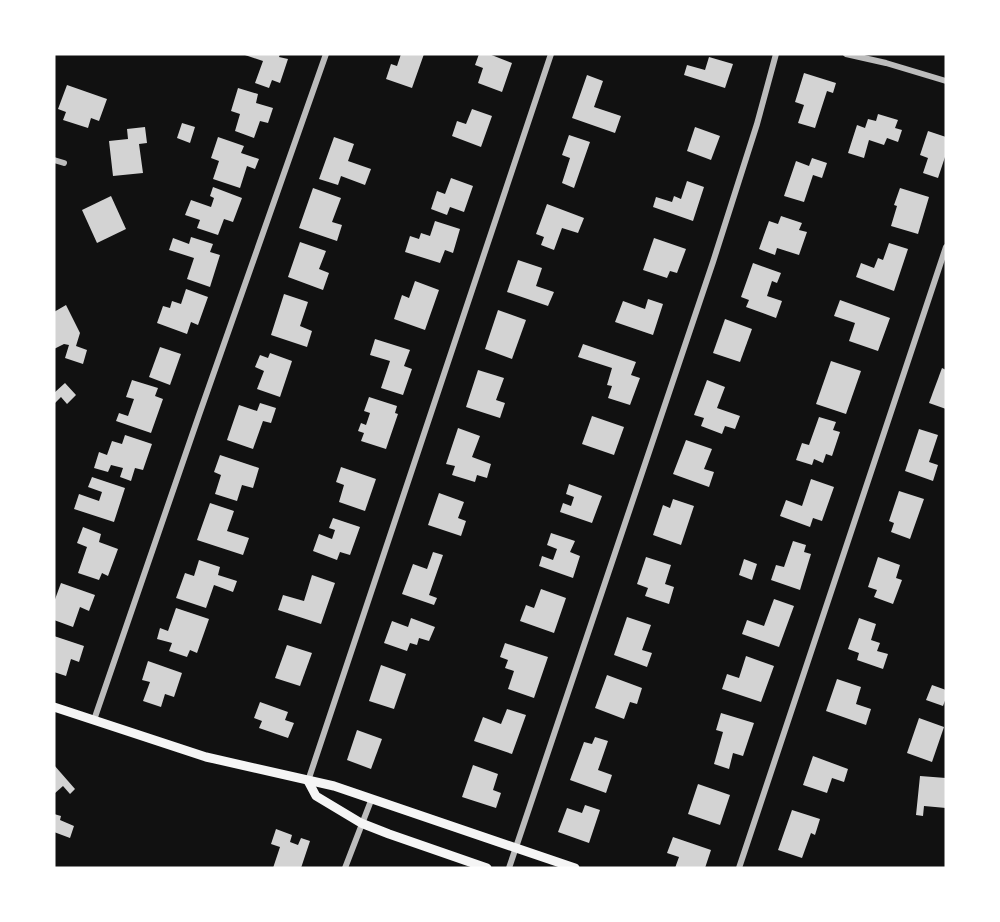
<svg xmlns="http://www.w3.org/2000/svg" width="1000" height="922" viewBox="0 0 1000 922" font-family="'Fira Sans',sans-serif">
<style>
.building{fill:#d3d3d3}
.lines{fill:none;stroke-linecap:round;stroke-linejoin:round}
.minor{stroke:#bcbcbc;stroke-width:6}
.secondary{stroke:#f5f5f5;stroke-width:9}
</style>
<rect width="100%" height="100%" fill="#111"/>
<g class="building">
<path d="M242 54H280L279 57 288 59 280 83 272 80 269 88 255 83 263 61Z"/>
<path d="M401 54H424L412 88 386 79 391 64 397 66Z"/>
<path d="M479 54H489L512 63 502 92 478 83 483 68 475 65Z"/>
<path d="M709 57 733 64 725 88 684 75 687 65 705 70Z"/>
<path d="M804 73 836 83 833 93 827 91 815 128 798 123 804 105 795 102Z"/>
<path d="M587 75 603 81 594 107 621 116 615 133 572 118Z"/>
<path d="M67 85 107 99 99 121 91 118 88 128 63 120 66 112 58 109Z"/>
<path d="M238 88 258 94 256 103 273 108 268 123 260 121 254 138 235 131 240 114 231 111Z"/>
<path d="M472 109 492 116 481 147 452 136 457 121 466 124Z"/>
<path d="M878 114 898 120 895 128 902 130 898 142 887 138 884 145 869 140 864 158 848 153 857 125 865 128 868 119 876 121Z"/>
<path d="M182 123 195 127 190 143 177 138Z"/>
<path d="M145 127 147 143 139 144 143 173 113 176 109 141 128 139 127 129Z"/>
<path d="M695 127 720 136 711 160 687 151Z"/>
<path d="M928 131 946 137V154L938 178 923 173 928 158 920 155Z"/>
<path d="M569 135 590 142 574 188 562 183 570 158 562 155Z"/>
<path d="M218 137 244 146 241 153 259 159 255 169 247 166 240 188 213 179 219 161 211 158Z"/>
<path d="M334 137 354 144 348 161 371 169 365 185 341 176 338 185 319 179Z"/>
<path d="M812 158 827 163 822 178 813 175 804 202 784 196 796 161 809 166Z"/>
<path d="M451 178 473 186 464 212 450 207 447 215 431 209 437 191 445 194Z"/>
<path d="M687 181 704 187 693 221 653 207 656 197 672 202 674 196 681 199Z"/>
<path d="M213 187 242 198 233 222 224 219 218 235 197 228 200 220 185 215 191 200 211 207 214 198 210 196Z"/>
<path d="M313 188 341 198 332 222 342 225 337 241 299 228Z"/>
<path d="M900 188 929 197 918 234 891 226 897 206 894 205Z"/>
<path d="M111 196 126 229 97 243 82 210Z"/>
<path d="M547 204 584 218 578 233 562 228 554 250 541 245 544 237 536 234Z"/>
<path d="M781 216 802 223 799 230 807 232 799 255 777 248 775 255 759 249 769 221 778 224Z"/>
<path d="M435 221 460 229 453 253 445 250 440 263 405 252 410 236 419 239 421 233 430 236Z"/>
<path d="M191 237 213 244 210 252 220 255 210 287 187 279 194 258 169 250 173 238 189 244Z"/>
<path d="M654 238 686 249 677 273 670 271 667 278 643 270Z"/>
<path d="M300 242 326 251 319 269 329 273 323 290 288 277Z"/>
<path d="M889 243 908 249 894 291 856 277 861 263 874 268 878 258 883 260Z"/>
<path d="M518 260 542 268 536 286 554 292 548 306 507 292Z"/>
<path d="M753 263 781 273 777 283 772 281 767 296 782 301 776 318 746 307 749 300 741 297Z"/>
<path d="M415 281 439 290 425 330 394 319 402 295 409 298Z"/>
<path d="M186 289 208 297 198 325 191 322 187 334 157 323 163 306 170 308 172 301 181 304Z"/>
<path d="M284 294 308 302 300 326 312 331 307 347 271 335Z"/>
<path d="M648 299 663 304 653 335 615 322 623 301 645 309Z"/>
<path d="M840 300 890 318 878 351 849 341 855 323 834 316Z"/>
<path d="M66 305 80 333 76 346 87 350 83 364 65 358 69 345 64 344 54 349V312Z"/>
<path d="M498 310 526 320 512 359 485 349Z"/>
<path d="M725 319 752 329 740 362 713 353Z"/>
<path d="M375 339 410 350 404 366 412 369 403 395 381 388 390 361 370 355Z"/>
<path d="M583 344 636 362 631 375 640 378 630 405 608 398 612 386 607 385 612 368 578 357Z"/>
<path d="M160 347 181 354 170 385 149 377Z"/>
<path d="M270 353 292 361 280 397 257 389 264 371 255 367 260 355 268 358Z"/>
<path d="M831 361 861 371 846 414 816 404Z"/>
<path d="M942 368 946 370V409L929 403Z"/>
<path d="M478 370 504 378 496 400 505 403 500 418 466 407Z"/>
<path d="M132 380 158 388 155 396 163 399 151 433 116 421 119 413 128 416 134 399 126 397Z"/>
<path d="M707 380 725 387 717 408 740 416 735 429 725 426 722 434 701 426 704 418 694 415Z"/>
<path d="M65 383 76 395 67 404 61 397 54 404V393Z"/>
<path d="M369 397 397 406 395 413 398 414 386 449 361 441 364 433 358 431 361 423 366 425 370 413 364 411Z"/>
<path d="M260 403 276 408 271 423 263 421 253 449 227 440 239 405 257 411Z"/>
<path d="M592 416 624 427 614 455 582 444Z"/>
<path d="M819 417 836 422 833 430 840 432 832 456 826 454 823 463 814 459 812 465 796 460 802 443 809 445Z"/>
<path d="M458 428 480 436 472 457 491 464 487 478 477 475 475 482 452 475 455 466 446 464Z"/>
<path d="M919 429 938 435 929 462 938 465 933 481 905 471Z"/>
<path d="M125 435 152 444 143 470 135 468 131 481 120 477 123 468 111 465 108 472 94 468 99 452 107 455 112 441 122 444Z"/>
<path d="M686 440 712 449 704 469 714 472 709 487 673 474Z"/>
<path d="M220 455 259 468 253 488 242 485 237 501 215 494 221 475 214 472Z"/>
<path d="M341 467 376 479 365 511 339 502 344 485 336 482Z"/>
<path d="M92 477 125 488 114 522 74 509 79 494 99 501 102 492 88 487Z"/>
<path d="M811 479 834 487 822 521 813 518 810 527 780 516 786 500 802 506Z"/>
<path d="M569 484 602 496 592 523 560 512 563 503 571 506 574 497 566 494Z"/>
<path d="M899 491 924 499 910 539 891 532 894 523 889 521Z"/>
<path d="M439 493 464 502 458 518 466 521 461 536 428 525Z"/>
<path d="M673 499 694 506 681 545 653 535 663 505 670 508Z"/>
<path d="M210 503 234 511 227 531 249 538 243 555 197 540Z"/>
<path d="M333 518 360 527 350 555 340 552 337 560 313 551 319 534 332 539 335 530 329 528Z"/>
<path d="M83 527 101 534 99 542 118 549 108 576 102 573 99 580 78 573 87 547 77 543Z"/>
<path d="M551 533 575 541 570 552 580 556 573 578 539 566 542 556 553 560 557 549 547 545Z"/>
<path d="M793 541 806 545 804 552 811 554 800 590 771 580 776 565 784 567Z"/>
<path d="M433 552 443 555 429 595 437 598 434 605 402 594 413 564 427 569Z"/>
<path d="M646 557 671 565 665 584 674 587 669 604 645 596 648 588 637 584Z"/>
<path d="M878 557 900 565 896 578 902 580 893 604 874 597 877 590 868 587Z"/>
<path d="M744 559 757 564 752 580 739 575Z"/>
<path d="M199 560 220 567 218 575 237 581 233 592 214 585 206 608 176 598 185 573 194 576Z"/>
<path d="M312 575 335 583 321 624 278 610 283 595 304 601Z"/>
<path d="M61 583 95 595 89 611 80 607 73 627 54 620V602Z"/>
<path d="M541 589 566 598 554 633 520 621 526 605 534 608Z"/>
<path d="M774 599 794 606 779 647 742 634 747 620 764 626Z"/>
<path d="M176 608 209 619 197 653 190 650 187 657 169 651 172 643 157 639 160 628 168 631Z"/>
<path d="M627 617 651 625 642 650 652 653 647 667 614 655Z"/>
<path d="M411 618 435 627 429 641 419 638 417 645 410 643 407 651 384 643 392 621 408 627Z"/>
<path d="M859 618 876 624 871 640 880 643 877 651 888 654 883 669 857 660 859 653 848 649Z"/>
<path d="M54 636 84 646 79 662 71 659 66 676 54 672Z"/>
<path d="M505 643 548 657 534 698 508 689 514 671 505 668 508 660 500 657Z"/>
<path d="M287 645 312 653 300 686 275 678Z"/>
<path d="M746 656 774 666 761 702 722 689 727 674 739 678Z"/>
<path d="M148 661 182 673 174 697 165 694 161 707 143 701 150 682 142 680Z"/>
<path d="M381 665 406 674 394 709 369 701Z"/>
<path d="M607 675 642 688 637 704 630 702 624 719 595 708Z"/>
<path d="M837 679 861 687 856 704 871 709 866 725 826 711Z"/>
<path d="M932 685 946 690V698L943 706 926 700Z"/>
<path d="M260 702 288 712 285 720 294 723 288 738 259 728 262 721 254 718Z"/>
<path d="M507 709 526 715 512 754 474 741 483 717 501 724Z"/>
<path d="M721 713 754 723 743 756 733 753 729 769 714 764 723 732 716 730Z"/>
<path d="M919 718 944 727 932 762 907 753Z"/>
<path d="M357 730 382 739 371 769 347 760Z"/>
<path d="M595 737 608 741 598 770 612 775 606 793 570 780 584 742 592 744Z"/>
<path d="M813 756 848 769 844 782 832 778 827 793 803 785Z"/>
<path d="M54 765 75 789 70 794 63 786 54 794Z"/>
<path d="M473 765 498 774 493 790 501 793 496 808 462 797Z"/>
<path d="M920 776 946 778V808L924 806 923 816 916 815Z"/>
<path d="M698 784 730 795 720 825 688 814Z"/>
<path d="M585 805 600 810 589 843 558 832 567 808 582 813Z"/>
<path d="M792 810 820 819 815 835 811 833 802 858 778 850Z"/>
<path d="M54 814 61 816 60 820 74 826 70 838 54 832Z"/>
<path d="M276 829 292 835 290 842 298 845 301 838 310 841 301 868H273L280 847 271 844Z"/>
<path d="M673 837 711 850 705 868H675L679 857 667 853Z"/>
</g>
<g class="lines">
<g class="minor">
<path d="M846 54 886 63 946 81"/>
<path d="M54 160 64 163"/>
<path d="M94 720 199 415 326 54"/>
<path d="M308 781 551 54"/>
<path d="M345 868 372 798"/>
<path d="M509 868 713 262 757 124 776 54"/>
<path d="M739 868 946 247"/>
</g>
<g class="secondary">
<path d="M54 707 206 757 334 786 575 868"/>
<path d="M308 781 316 796 361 823 389 834 487 868"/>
</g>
</g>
<rect width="1000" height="922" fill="none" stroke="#ffffff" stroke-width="111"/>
</svg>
